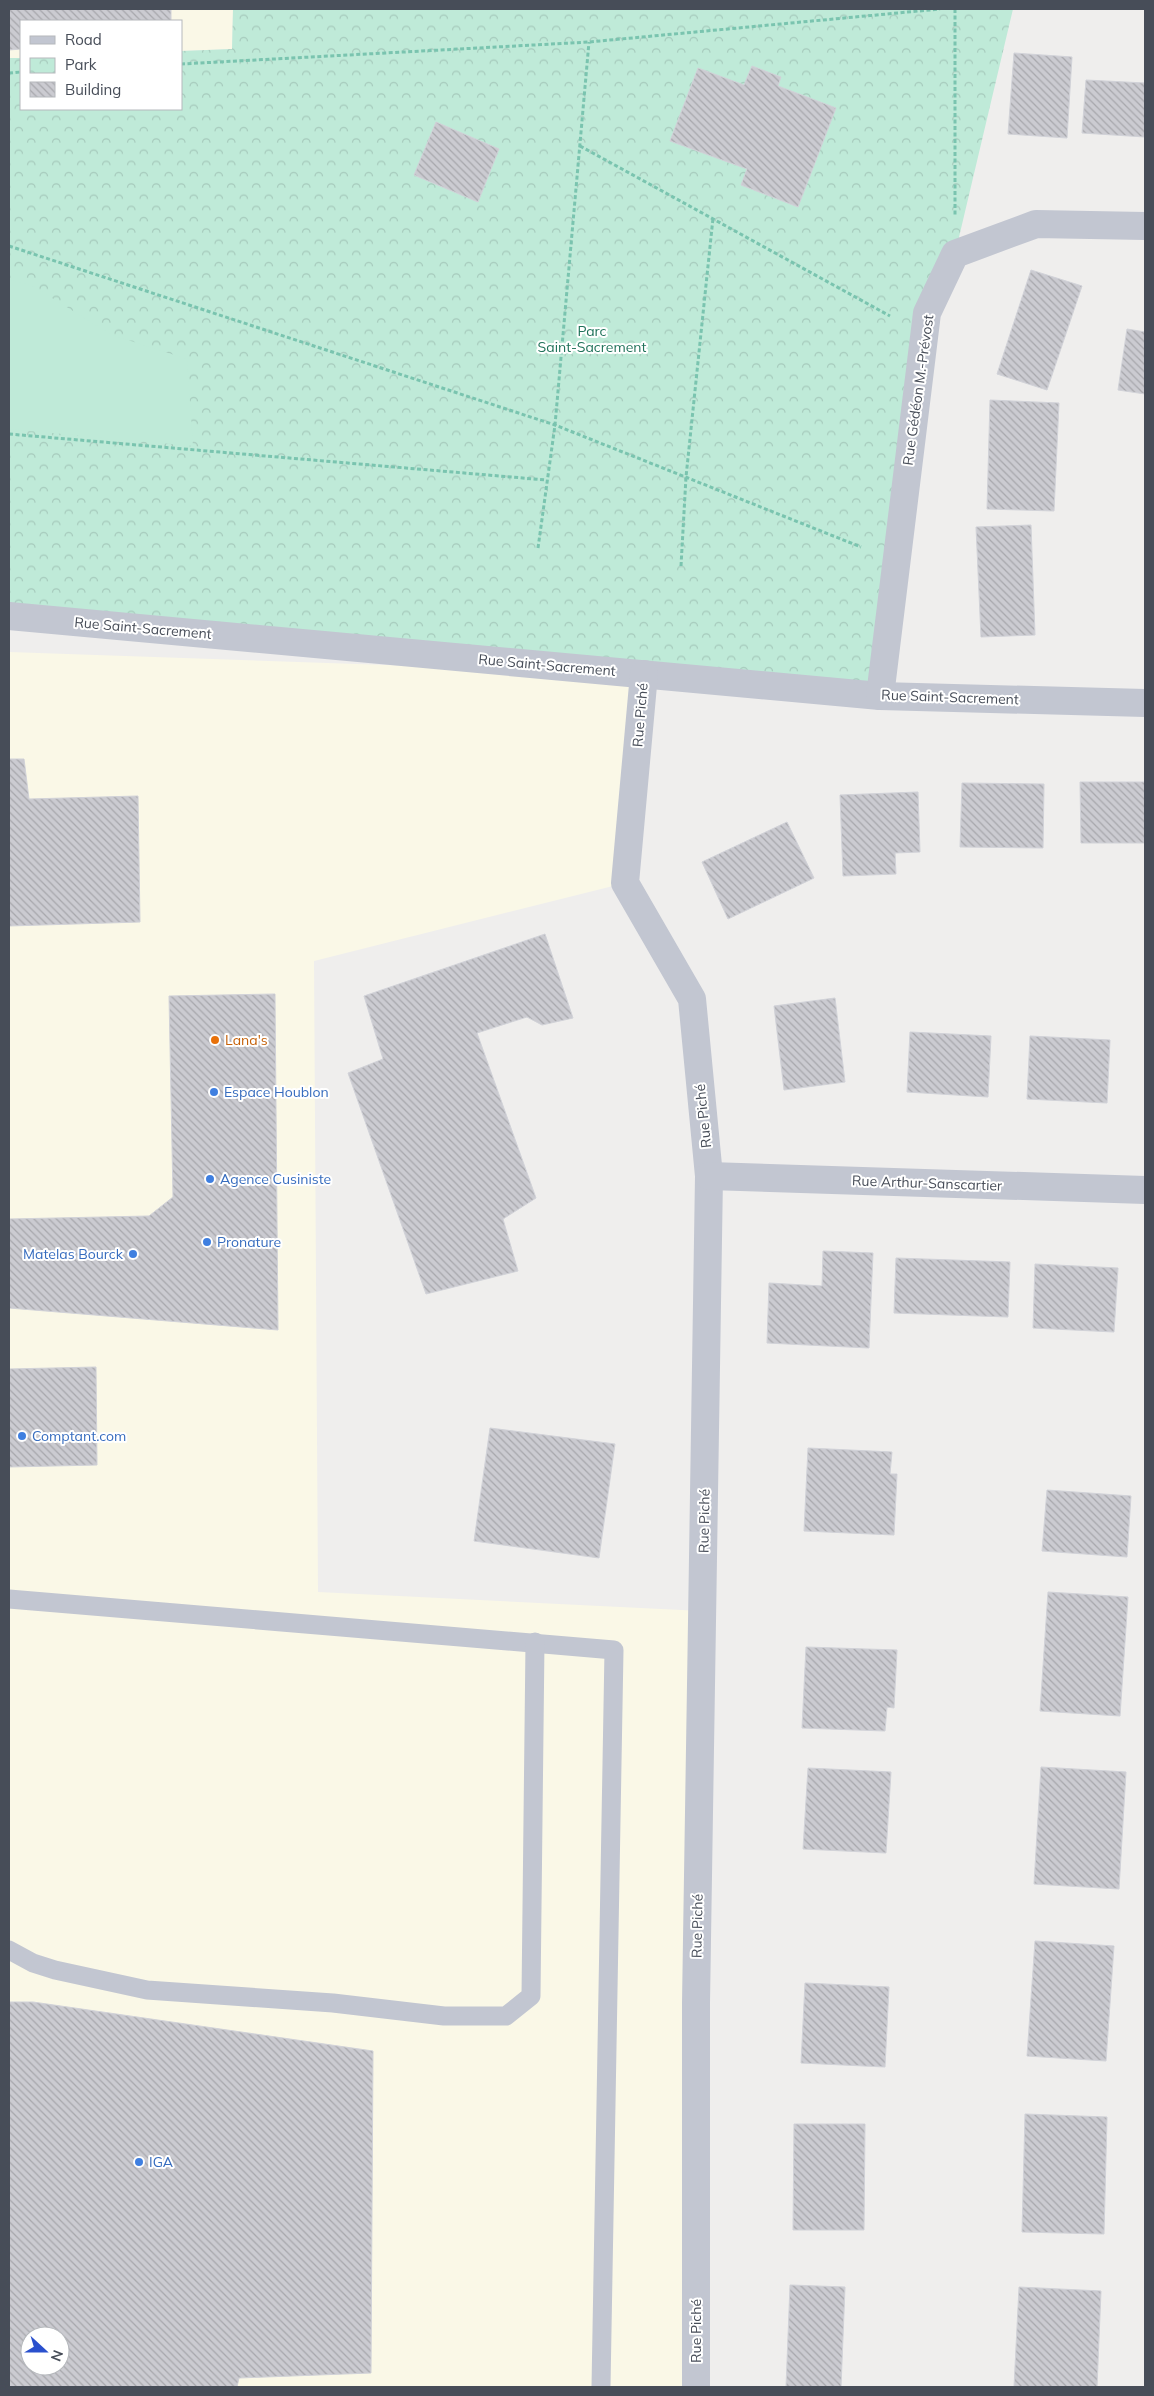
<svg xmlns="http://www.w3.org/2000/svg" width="1154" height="2396" viewBox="0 0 1154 2396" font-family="Mulish,sans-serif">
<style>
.commercial{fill:#faf8e7;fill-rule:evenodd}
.park{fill:url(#park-crowns)}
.pitch{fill:#bfead8}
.building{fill:url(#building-back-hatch);stroke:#d1d2d8;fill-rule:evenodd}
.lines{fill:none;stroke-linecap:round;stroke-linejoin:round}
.path{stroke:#7ac4af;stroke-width:3;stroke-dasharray:4 2.5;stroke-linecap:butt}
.lane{stroke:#c2c6d1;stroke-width:19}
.street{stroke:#c2c6d1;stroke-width:28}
.food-dot{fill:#e8710a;stroke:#fff;stroke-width:2}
.shop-dot{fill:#3f7fe0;stroke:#fff;stroke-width:2}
.labels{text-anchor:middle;stroke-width:4;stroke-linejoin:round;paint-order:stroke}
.park-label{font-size:14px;fill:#1f7259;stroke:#fff}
.street-label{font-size:14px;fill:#474d58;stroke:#fff}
.food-label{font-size:14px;fill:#c56008;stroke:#fff;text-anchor:start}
.shop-label{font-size:14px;fill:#366cbe;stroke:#fff;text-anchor:start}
</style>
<defs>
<pattern id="park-crowns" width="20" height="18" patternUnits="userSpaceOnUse" patternTransform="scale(1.25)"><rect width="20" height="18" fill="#bfead8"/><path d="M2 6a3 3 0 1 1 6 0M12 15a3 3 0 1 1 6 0" fill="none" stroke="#a6cabc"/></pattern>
<pattern id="building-back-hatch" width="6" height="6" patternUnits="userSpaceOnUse" patternTransform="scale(1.25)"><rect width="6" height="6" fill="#cbcbd1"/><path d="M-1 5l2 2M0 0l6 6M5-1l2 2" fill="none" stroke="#a7a7ac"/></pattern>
</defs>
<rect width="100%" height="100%" fill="#efeeed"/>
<g class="commercial">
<path d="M9 9H233L232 49 181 51V21H21V58H9Z"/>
<path d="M9 652 644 674 625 883 314 961 318 1592 702 1611 696 2387H9ZM30 2336H60V2366H30Z"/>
</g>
<path class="park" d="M233 9H1013L955 254 927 313 880 696 9 616V58H21V109H181V51L232 49Z"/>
<path class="pitch" d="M9 280 31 285 112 335 187 359 193 446 9 429Z"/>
<g class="building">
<path d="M9 9H171V21H21V49L9 50Z"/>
<path d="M1014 53 1072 57 1067 138 1008 134Z"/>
<path d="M752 66 781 77 778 86 836 108 798 207 741 185 747 169 670 141 698 68 744 85Z"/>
<path d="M1086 80 1145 83V137L1082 133Z"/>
<path d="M436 122 499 149 478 202 414 175Z"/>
<path d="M1031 270 1082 286 1047 390 997 374Z"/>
<path d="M1127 329 1145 332V394L1118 390Z"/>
<path d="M990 400 1059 403 1054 511 987 509Z"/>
<path d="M1031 525 1035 635 981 637 976 527Z"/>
<path d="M9 759H24L29 799 138 796 140 922 9 926Z"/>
<path d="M1080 782H1145V843H1081Z"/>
<path d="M962 783 1044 784 1043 848 960 847Z"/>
<path d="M918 792 920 852 895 853 896 874 843 876 840 795Z"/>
<path d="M787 822 814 878 728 919 702 862Z"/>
<path d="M545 934 573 1018 542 1025 527 1017 477 1033 536 1198 503 1219 518 1271 426 1294 348 1073 383 1059 364 996Z"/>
<path d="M275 994 278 1330 9 1308V1219L149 1216 173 1197 169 996Z"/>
<path d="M835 998 845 1082 784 1090 774 1006Z"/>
<path d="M910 1032 991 1036 988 1097 907 1092Z"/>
<path d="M1030 1036 1110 1040 1107 1103 1027 1099Z"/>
<path d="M823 1251 873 1253 869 1348 767 1343 769 1283 822 1286Z"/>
<path d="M896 1258 1010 1262 1008 1317 894 1313Z"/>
<path d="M1035 1264 1118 1268 1114 1332 1033 1328Z"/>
<path d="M96 1367 97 1465 9 1467V1369Z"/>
<path d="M490 1428 615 1444 599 1558 474 1541Z"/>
<path d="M808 1448 892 1452 890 1474H897L894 1535 804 1531Z"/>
<path d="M1047 1490 1131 1496 1127 1557 1042 1551Z"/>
<path d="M1048 1592 1128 1597 1120 1716 1040 1711Z"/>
<path d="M806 1647 897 1650 894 1708 887 1707 885 1731 802 1728Z"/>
<path d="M1041 1767 1126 1772 1119 1889 1034 1884Z"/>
<path d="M808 1768 891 1772 886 1853 803 1849Z"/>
<path d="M1035 1941 1114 1946 1106 2061 1027 2056Z"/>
<path d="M805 1983 889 1987 885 2067 801 2063Z"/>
<path d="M9 2002H33L373 2051 371 2373 239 2378 237 2387H9ZM30 2336H60V2366H30Z"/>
<path d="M1025 2114 1107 2117 1104 2234 1022 2232Z"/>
<path d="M794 2124H865L864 2230H793Z"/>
<path d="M790 2285 845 2287 841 2387H786Z"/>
<path d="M1019 2287 1101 2291 1097 2387H1014Z"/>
</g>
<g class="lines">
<g class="path">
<path d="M955 9V216"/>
<path d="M181 64 589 42 940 9"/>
<path d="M9 73 21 72"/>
<path d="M580 146 890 316"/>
<path d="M9 246 555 425 861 547"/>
<path d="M9 434 546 480"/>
<path d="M538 548 555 425 589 42"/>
<path d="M681 566 686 477 713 218"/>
</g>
<g class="lane">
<path d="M9 1599 614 1650 601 2387"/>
<path d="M9 1950 33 1963 55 1970 147 1990 333 2003 444 2016H506L531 1996 535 1642"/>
</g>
<g class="street">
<path d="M9 616 880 696 1145 703"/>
<path d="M644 674 625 883 692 999 709 1176 696 2003V2387"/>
<path d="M880 696 927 313 955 254 1036 224 1145 226"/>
<path d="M709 1176 1145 1190"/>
</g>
</g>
<circle class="food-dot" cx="215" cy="1040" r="5"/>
<g class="shop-dot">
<circle cx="214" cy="1092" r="5"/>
<circle cx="210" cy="1179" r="5"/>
<circle cx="207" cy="1242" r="5"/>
<circle cx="133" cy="1254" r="5"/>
<circle cx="22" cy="1436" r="5"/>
<circle cx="139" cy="2162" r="5"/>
</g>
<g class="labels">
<g class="park-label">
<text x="592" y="336">Parc<tspan x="592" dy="16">Saint-Sacrement</tspan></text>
</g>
<g class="street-label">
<text transform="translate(918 390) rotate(-82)" y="5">Rue Gédéon M.-Prévost</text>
<text transform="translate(143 628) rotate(5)" y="5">Rue Saint-Sacrement</text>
<text transform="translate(547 665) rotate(5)" y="5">Rue Saint-Sacrement</text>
<text transform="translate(950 697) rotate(2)" y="5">Rue Saint-Sacrement</text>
<text transform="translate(640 715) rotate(-85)" y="5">Rue Piché</text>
<text transform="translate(703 1116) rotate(-96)" y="5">Rue Piché</text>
<text transform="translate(927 1183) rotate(2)" y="5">Rue Arthur-Sanscartier</text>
<text transform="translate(704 1521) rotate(-89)" y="5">Rue Piché</text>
<text transform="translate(697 1926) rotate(-89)" y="5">Rue Piché</text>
<text transform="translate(696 2331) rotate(-90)" y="5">Rue Piché</text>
</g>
<g class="food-label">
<text x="225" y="1045">Lana's</text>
</g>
<g class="shop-label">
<text x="224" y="1097">Espace Houblon</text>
<text x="220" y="1184">Agence Cusiniste</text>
<text x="217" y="1247">Pronature</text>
<text x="123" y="1259" text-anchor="end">Matelas Bourck</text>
<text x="32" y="1441">Comptant.com</text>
<text x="149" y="2167">IGA</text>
</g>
</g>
<rect width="1154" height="2396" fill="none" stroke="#474d58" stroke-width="20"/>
<rect x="20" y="20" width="162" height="90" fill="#ffffff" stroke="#b5b8bc"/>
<rect x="30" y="36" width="25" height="8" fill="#c2c6d1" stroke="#b5b8bc"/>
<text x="65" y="45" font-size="15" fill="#474d58">Road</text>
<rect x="30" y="58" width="25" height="15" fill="url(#park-crowns)" stroke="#b5b8bc"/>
<text x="65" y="70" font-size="15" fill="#474d58">Park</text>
<rect x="30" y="82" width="25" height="15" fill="url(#building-back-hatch)" stroke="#b5b8bc"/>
<text x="65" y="95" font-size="15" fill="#474d58">Building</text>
<g transform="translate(45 2351) rotate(111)"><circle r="24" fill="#ffffff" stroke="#b5b8bc"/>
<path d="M0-4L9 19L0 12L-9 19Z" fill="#2a50cd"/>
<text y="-8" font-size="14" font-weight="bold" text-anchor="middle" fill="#474d58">N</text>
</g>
</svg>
